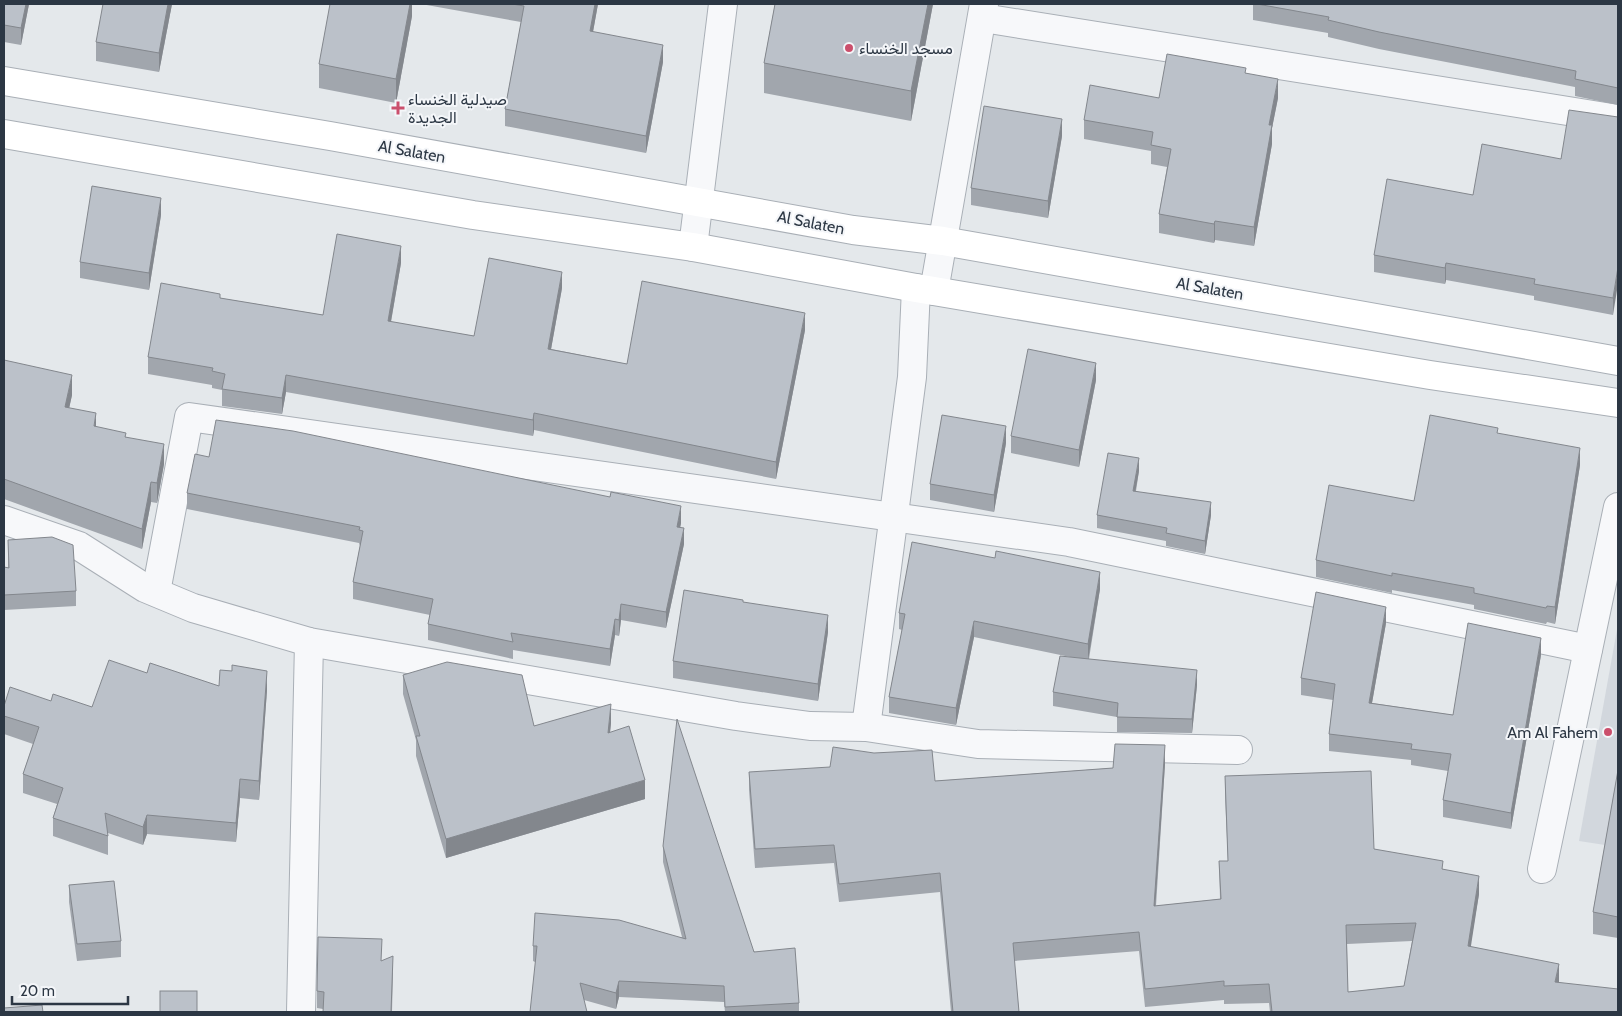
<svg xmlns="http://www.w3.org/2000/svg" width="1622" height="1016" viewBox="0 0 1622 1016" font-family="Cabin,Vazirmatn,sans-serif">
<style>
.built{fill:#d2d7dd}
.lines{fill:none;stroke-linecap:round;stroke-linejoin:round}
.street-casing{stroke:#a9afb6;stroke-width:30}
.secondary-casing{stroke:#a9afb6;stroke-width:30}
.street{stroke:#f7f8fa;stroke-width:28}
.secondary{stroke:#fff;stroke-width:28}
.wall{fill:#a1a6ad;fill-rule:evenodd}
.shaded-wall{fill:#83878d}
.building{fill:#bbc1c9;stroke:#83878d;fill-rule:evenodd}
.poi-dot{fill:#cb4f6c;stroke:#f4f6f9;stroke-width:2}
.labels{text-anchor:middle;stroke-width:4;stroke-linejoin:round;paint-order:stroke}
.poi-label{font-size:16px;fill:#2c3744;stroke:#f4f6f9;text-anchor:start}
.street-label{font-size:16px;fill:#2c3744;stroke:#f4f6f9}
</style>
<rect width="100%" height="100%" fill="#e4e8eb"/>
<path class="built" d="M1618 624V847L1579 841Z"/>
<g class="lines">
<g class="street-casing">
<g id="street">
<path d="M983 18 1618 119"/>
<path d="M693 247 723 4"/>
<path d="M934 291 984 4"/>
<path d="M4 520 79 546 145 588 193 608 309 642 736 716 810 726 866 727 978 744 1238 750"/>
<path d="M156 592 189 417 1069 542 1588 649"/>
<path d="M866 727 912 377 916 288"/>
<path d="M1542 869 1618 507"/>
<path d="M301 1012 309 642"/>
</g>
</g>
<g class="secondary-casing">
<g id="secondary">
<path d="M4 81 330 136 853 230 943 241 1618 361"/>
<path d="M4 134 473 215 693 247 916 288 1430 375 1618 403"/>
</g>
</g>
<use href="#street" class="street"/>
<use href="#secondary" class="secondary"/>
</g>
<g class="wall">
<path d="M4 4H29L21 45 4 42Z"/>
<path d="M172 4 159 72 96 61V42Z"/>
<path d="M412 4V16L396 103 319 88V64Z"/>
<path d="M421 4H598L593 32 663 62 646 153 505 126V109L521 22Z"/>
<path d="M775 4H933L911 121 764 93V63Z"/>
<path d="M1253 4H1618V105L1575 96V87L1379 49 1328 37V33L1253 20Z"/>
<path d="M1246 73 1278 98 1272 128V144L1254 246 1215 240 1214 243 1159 233V214L1167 167 1151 164V151L1084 139V120Z"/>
<path d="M1616 118 1613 315 1534 300V296L1446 280 1445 284 1374 272V255L1473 195 1561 159Z"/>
<path d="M1062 136 1048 218 971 205V188Z"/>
<path d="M161 215 149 290 80 278V262Z"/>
<path d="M401 263 391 322 474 336 562 288 551 349 627 364 805 330 776 479 534 430 533 436 286 392 282 414 222 406V390L212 388V385L148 374V357L220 298 323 315Z"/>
<path d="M4 360 72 395 69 408 96 427 126 437 164 464 157 503 151 502 142 549 4 499Z"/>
<path d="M1096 380 1079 467 1011 453V436Z"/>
<path d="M1498 434 1580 465 1555 624 1547 622 1546 624 1474 609V605L1392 590V593L1316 577V560L1414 501Z"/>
<path d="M1006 443 994 512 930 500V484Z"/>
<path d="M209 457 681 523 680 528 684 544 666 628 621 620 619 636 615 635 610 666 513 650V659L428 640V624L430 615 353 599V582L360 546 359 543 187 509V493Z"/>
<path d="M1139 471 1136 491 1211 515 1205 554 1166 546V541L1097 528V515Z"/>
<path d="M8 540 76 591V606L4 610V567L8 568Z"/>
<path d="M1100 589 1089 659 1197 685 1192 733 1117 732V717L1053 706V692L1075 658 974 637 956 725 889 713V697L902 630 899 629V613Z"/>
<path d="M743 602 828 632 818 701 673 678V661Z"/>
<path d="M1386 623 1372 703 1453 715 1541 655 1511 829 1443 817V800L1448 771 1411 765V760L1329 751V734L1333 700 1301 695V678Z"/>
<path d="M147 673 219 686 267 690 259 800 240 798 236 842 147 834 143 845 108 833V855L53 836V818L57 804 23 793V774L33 744 4 734V706L51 701 92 707Z"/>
<path d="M403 675 534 726 611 723 610 732 645 799 446 858 416 756V740L403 694Z"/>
<path d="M1165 764 1156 906 1220 899 1219 861H1228L1225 795V776L1374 849 1443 869 1479 894 1470 947 1559 983 1618 1012H1270L1269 1003 1224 1004V1000L1145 1007 1139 951 1014 961 1019 1012H951L940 892 839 902 834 863 755 868 749 790V772L935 781 1113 768ZM1412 941 1404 986 1348 992 1347 944Z"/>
<path d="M1618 770V938L1593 934V912Z"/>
<path d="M663 846 799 1003V1012H725L724 1002 619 997 616 1009 584 1000 535 962 533 961V946L682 937 663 862Z"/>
<path d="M69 885 121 941V957L77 961 69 902Z"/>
<path d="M382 961 393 973 392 1012H323V1009L317 1008V991Z"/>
</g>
<g class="shaded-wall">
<path d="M26 4H29L21 45V28Z"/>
<path d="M168 4H172L159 72V53Z"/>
<path d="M410 4H412V16L396 103V79Z"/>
<path d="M595 4H598L590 48V31Z"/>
<path d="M928 4H933L911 121V91Z"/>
<path d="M663 45V62L646 153V136Z"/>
<path d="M1278 79V98L1272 128V144L1254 246V227L1269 125Z"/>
<path d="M1062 119V136L1048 218V201Z"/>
<path d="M161 198V215L149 290V273Z"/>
<path d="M1215 221V240L1214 243V224Z"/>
<path d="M401 246V263L388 338V321Z"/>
<path d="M1446 263V280L1445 284V268Z"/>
<path d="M1618 267V284L1613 315V298Z"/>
<path d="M562 272V288L548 366V349Z"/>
<path d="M805 313V330L776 479V462Z"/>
<path d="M1096 363V380L1079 467V450Z"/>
<path d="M72 375V395L65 427V407Z"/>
<path d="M286 375V392L282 414V398Z"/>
<path d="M96 413V433L94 426Z"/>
<path d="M534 413V430L533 436V420Z"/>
<path d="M1006 426V443L994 512V495Z"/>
<path d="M164 444V464L157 503V483Z"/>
<path d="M1580 448V465L1555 624V607Z"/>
<path d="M1139 458V471L1133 504V491Z"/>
<path d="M151 482V502L142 549V529Z"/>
<path d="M1211 502V515L1205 554V541Z"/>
<path d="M681 506V523L677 543V527Z"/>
<path d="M684 528V544L666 628V612Z"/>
<path d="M1100 572V589L1088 660V644Z"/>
<path d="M621 604V620L619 636V620Z"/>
<path d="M1386 607V623L1369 720V703Z"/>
<path d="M828 615V632L818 701V684Z"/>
<path d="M615 619V635L610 666V649Z"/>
<path d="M974 621V637L956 725V708Z"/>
<path d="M1541 638V655L1511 829V813Z"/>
<path d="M1197 670V685L1192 733V719Z"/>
<path d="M267 671V690L259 800V781Z"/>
<path d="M611 704V723L608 752V733Z"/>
<path d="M1165 745V764L1154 924V906Z"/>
<path d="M240 779V798L236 842V823Z"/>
<path d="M645 780V799L446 858V839Z"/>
<path d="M147 815V834L143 845V827Z"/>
<path d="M1479 876V894L1468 965V946Z"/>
<path d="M1559 964V982L1555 1001V982Z"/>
<path d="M619 981V997L616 1009V993Z"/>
</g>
<g class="building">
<path d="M4 4H26L21 28 4 25Z"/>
<path d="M103 4H168L159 53 96 42Z"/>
<path d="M330 4H410L396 79 319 64Z"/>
<path d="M512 4H595L590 31 663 45 646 136 505 109 524 6Z"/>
<path d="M775 4H928L911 91 764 63Z"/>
<path d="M1257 4H1618V88L1575 79 1576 71 1379 32 1328 20 1329 17Z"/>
<path d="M1167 54 1246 68 1245 73 1278 79 1269 125H1272L1254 227 1215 221 1214 224 1159 214 1171 149 1151 145 1153 132 1084 120 1090 85 1159 98Z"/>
<path d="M984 106 1062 119 1048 201 971 188Z"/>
<path d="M1569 110 1618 117V267L1613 298 1534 284 1535 279 1446 263 1445 268 1374 255 1387 179 1473 195 1482 144 1561 159Z"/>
<path d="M92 186 161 198 149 273 80 262Z"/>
<path d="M337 234 401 246 388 321 474 336 489 258 562 272 548 349 627 364 642 281 805 313 776 462 534 413 533 420 286 375 282 398 222 389 225 374 212 371 213 368 148 357 161 283 220 294V298L323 315Z"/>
<path d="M1028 349 1096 363 1079 450 1011 436Z"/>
<path d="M4 360 72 375 65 407 96 413 94 426 126 433 125 437 164 444 157 483 151 482 142 529 4 479Z"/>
<path d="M942 415 1006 426 994 495 930 484Z"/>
<path d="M1430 415 1498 428 1497 433 1580 448 1555 607 1547 606 1546 608 1474 593V588L1392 573V576L1316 560 1329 485 1414 501Z"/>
<path d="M216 420 293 431 610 497 611 492 681 506 677 527 684 528 666 612 621 604 619 620 615 619 610 649 511 633 513 642 428 624 433 599 353 582 363 531 359 530 360 527 187 493 195 454 209 457Z"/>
<path d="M1108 453 1139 458 1133 491 1211 502 1205 541 1166 533 1167 528 1097 515Z"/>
<path d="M52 537 73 545 76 591 4 595V567L9 568 8 540Z"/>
<path d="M912 542 995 558 996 551 1100 572 1088 644 974 621 956 708 889 697 905 614 899 613Z"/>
<path d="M684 590 743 600V602L828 615 818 684 673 661Z"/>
<path d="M1316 592 1386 607 1369 703 1453 715 1468 623 1541 638 1511 813 1443 800 1451 754 1411 749 1412 744 1329 734 1335 684 1301 678Z"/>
<path d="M1060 656 1197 670 1192 719 1117 717 1118 703 1053 692Z"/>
<path d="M109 660 147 673 150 663 219 686 220 670 232 671V665L267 671 259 781 240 779 236 823 147 815 143 827 105 813 108 836 53 818 63 788 23 774 39 727 4 716V706L10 687 51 701 53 694 92 707Z"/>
<path d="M447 662 522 675 534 726 611 704 608 733 629 726 645 780 446 839 416 736H420L403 675Z"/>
<path d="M677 719 754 952 795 948 799 1003 725 1007 724 986 619 981 616 993 580 983 587 1012H530L537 946H533L535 913 619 920 686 939 663 846Z"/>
<path d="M1115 744 1165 745 1154 906 1221 899 1219 861H1228L1225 776 1371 771 1374 849 1443 861 1442 869 1479 876 1468 946 1559 964 1555 982 1618 989V1012H1272L1269 984 1224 986V981L1145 989 1139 932 1013 943 1019 1012H953L940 873 839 884 834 845 755 849 749 772 830 767 833 747 874 753 932 750 935 781 1113 768ZM1416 923 1404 986 1348 992 1346 925Z"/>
<path d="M1618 770V917L1593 912Z"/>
<path d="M114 881 121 941 77 944 69 885Z"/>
<path d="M318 937 382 939 381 961 393 956 391 1012H323L324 992 317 991Z"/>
<rect x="160" y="991" width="37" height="21"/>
<path d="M42 1005 43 1012H4V1008Z"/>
</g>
<g class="poi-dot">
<circle cx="849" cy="48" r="5"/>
<path d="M395.5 100.5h5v5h5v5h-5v5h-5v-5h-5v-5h5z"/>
<circle cx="1608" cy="732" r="5"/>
</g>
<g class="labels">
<g class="poi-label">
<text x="859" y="54">مسجد الخنساء</text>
<text x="408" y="105">صيدلية الخنساء<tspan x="408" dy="18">الجديدة</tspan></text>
<text x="1598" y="738" text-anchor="end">Am Al Fahem</text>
</g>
<g class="street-label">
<text transform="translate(412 151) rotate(10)" y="6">Al Salaten</text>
<text transform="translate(811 222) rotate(11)" y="6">Al Salaten</text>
<text transform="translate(1210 288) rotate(10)" y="6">Al Salaten</text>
</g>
</g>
<rect width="1622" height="1016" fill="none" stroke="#2c3744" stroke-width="10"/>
<path d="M12 996v8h116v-8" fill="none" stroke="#2c3744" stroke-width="2.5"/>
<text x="20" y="996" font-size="15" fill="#2c3744" stroke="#f4f6f9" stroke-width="4" paint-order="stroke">20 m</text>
</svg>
